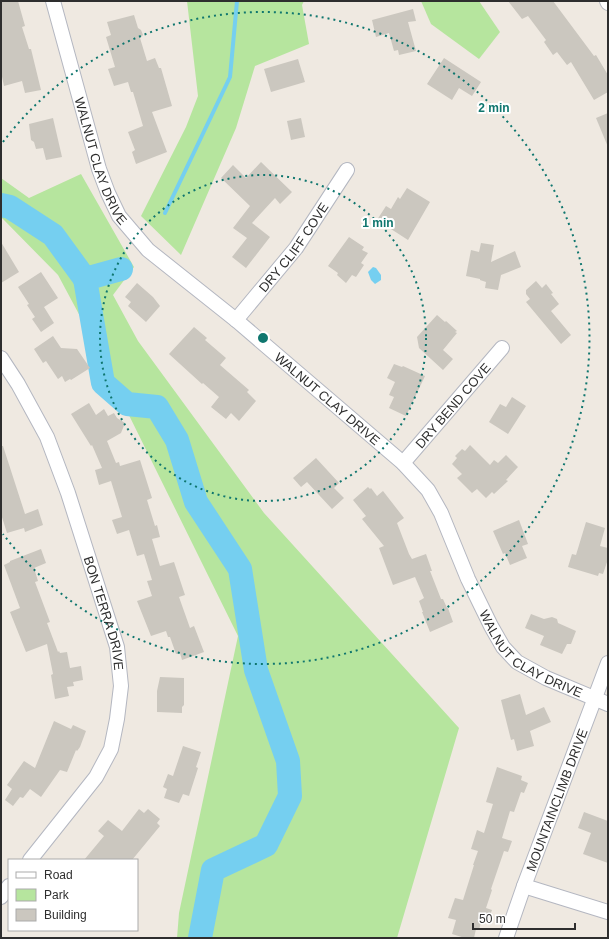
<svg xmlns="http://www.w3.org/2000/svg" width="609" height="939" viewBox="0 0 609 939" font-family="Arial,sans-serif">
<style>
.green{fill:#b6e59e}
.water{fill:#75cff0}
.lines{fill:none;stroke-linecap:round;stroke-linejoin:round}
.stream{stroke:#75cff0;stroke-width:4}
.river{stroke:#75cff0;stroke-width:24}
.building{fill:#cbc7bf}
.street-casing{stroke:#b4b7c1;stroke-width:16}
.street{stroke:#fff;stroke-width:14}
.ring{fill:none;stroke:#0f766e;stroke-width:2;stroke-dasharray:2 4}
.labels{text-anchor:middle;stroke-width:4;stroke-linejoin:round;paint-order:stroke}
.street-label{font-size:13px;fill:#2e2e2e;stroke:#fff}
.centre{fill:#0f766e;stroke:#fff;stroke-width:2}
.ring-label{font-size:12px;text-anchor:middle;font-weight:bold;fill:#0f766e;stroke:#fff;stroke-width:4;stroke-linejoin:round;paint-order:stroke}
</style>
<rect width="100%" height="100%" fill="#efe9e1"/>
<g class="green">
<path d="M187 1H304L302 5 309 44 255 66 236 128 181 255 141 216 186 127 198 96Z"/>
<path d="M421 1H479L500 32 479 59 431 24Z"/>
<path d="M81 174 134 267 113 295 138 341 264 513 459 728 397 938H177L179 913 238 636 81 318 58 275 1 217V178L29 198Z"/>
</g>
<path class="water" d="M373 267 376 268 381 275V280L375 284 371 280 368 272Z"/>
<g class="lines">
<path class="stream" d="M165 213 230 77 237 1"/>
<g class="river">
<path d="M1 205 10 207 53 235 85 279"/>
<path d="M121 269 85 279 103 383 127 404 157 407 177 440 196 502 240 569 256 670 288 761 290 796 266 845 213 870 200 938"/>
</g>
</g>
<g class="building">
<path d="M1 1H18L25 26 22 27 29 49H31L41 90 25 93 22 81 4 86 1 72Z"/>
<path d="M508 1H553L594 56 596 55 608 75V92L594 100 571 62 567 65 557 52 553 55 544 42 546 40 528 16 522 19Z"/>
<path d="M413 9 416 21 408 22 416 51 399 55 398 50 394 51 389 33 376 37 372 20Z"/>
<path d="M134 15 138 28 141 30 143 35 140 38 147 61 155 58 159 68H161L172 106 152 112 167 152 136 164 132 152 135 150 128 132 143 126 133 92H131L128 82 114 86 108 69 115 67 106 37 111 35 107 22Z"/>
<path d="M444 58 481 82 472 96 459 88 452 100 427 84Z"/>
<path d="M298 59 305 82 271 92 264 69Z"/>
<path d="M608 113V147L596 118Z"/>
<path d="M53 118 62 157 46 160 43 148 36 149 34 142 31 140 29 124Z"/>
<path d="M301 118 305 137 291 140 287 121Z"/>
<path d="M261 162 292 192 280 204 275 198 252 223 270 237 246 268 232 257 247 238 233 228 250 206 221 178 233 165 246 178Z"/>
<path d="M407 188 430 202 408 240 377 220 386 206 391 209 398 197 400 199Z"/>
<path d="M349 237 364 247 362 250 368 253 361 263 364 265 356 277 352 275 346 283 337 275 338 273 328 266Z"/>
<path d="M1 242 19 272 1 283Z"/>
<path d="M481 243 494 245 491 262 515 251 521 267 501 275 498 290 485 288 486 282 480 280V279L466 276 471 250 479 252Z"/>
<path d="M41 272 58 298 44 307 54 323 41 332 32 319 35 317 27 305 29 304 18 287Z"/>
<path d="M536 281 542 288 546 284 553 293 551 294 559 304 551 311 571 335 561 344 526 302 530 299 526 294V290Z"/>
<path d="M137 283 153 297 160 306 146 322 128 306 131 302 125 297Z"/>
<path d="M437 315 445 322 446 321 457 331 455 332 457 333 443 350 453 359 443 370 419 348 417 337Z"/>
<path d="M194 327 207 338 205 340 226 358 220 365 249 390 247 392 256 401 239 421 231 413 226 419 211 407 219 397 203 383 202 384 169 354Z"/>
<path d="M53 336 61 348 77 349 90 368 71 380 70 379 65 382 62 376 58 379 46 361 43 363 34 349Z"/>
<path d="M394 364 402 367 403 366 425 376 406 416 389 408 394 397 389 395 395 382 387 378Z"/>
<path d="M512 397 526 406 508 434 489 422 500 404 506 407Z"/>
<path d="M89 403 96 415 104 409 108 416 114 413 117 418 125 423 121 433 107 441 116 463 119 462 120 466 140 460 152 498 147 500 155 526 157 525 160 537 152 539 160 566 174 562 185 595 179 597 190 628 194 626 204 652 182 660 180 653 176 654 170 637H168L166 631 151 636 137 601 152 596 147 581 152 580 144 554 137 556 129 530 117 534 112 520 122 517 111 481 99 485 95 470 102 468 92 445 91 446 71 414Z"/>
<path d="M470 445 490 465 494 460 498 463 506 455 518 467 506 480 508 481 494 494 492 492 486 498 477 489 472 493 457 478 462 474 452 464 457 458 455 456 462 449 465 451Z"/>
<path d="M1 446H3L25 514 38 509 43 525 25 532 24 528 7 533 1 514Z"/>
<path d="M316 458 339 483 334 488 344 498 332 509 307 482 301 487 293 478Z"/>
<path d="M368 487 370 489 371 488 377 496 383 491 404 518 397 523 409 554 412 559 426 554 432 571H430L441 599H443L447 608H448L453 622 430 632 422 612H423L419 601 424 598 415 577 393 585 379 548 384 546 362 519 366 516 353 500Z"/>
<path d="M519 520 528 544 522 546 527 558 510 565 505 553 503 554 493 531Z"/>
<path d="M586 522 605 528 600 546 608 548V559L603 574 599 573 598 576 568 567 572 554 576 555Z"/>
<path d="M41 549 46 563 34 568 38 581 35 582 50 622 47 623 58 652 59 651 60 653 67 652 70 668 81 666 83 680 73 682 74 686 67 687 69 696 55 699 51 675 53 674 47 644 26 652 10 612 20 608 4 565 10 562V561Z"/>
<path d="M531 614 544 619 552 617 557 619 558 623 576 631 571 644H567L562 654 540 645 544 636 525 628Z"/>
<path d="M160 677 184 678V705L182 707V713L157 712V691Z"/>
<path d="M520 694 526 715 544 707 551 722 530 731 534 746 517 751 514 739 511 740 501 700Z"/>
<path d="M54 721 71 729 73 725 86 731 80 747 77 751 76 750 67 772 60 770 41 797 30 789 23 798 20 797 13 806 5 800 12 789 7 785 24 761 35 768Z"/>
<path d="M183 746 201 752 196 767 198 768 189 796 183 794 179 803 164 798 167 789 163 787 168 774 173 776Z"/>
<path d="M497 767 522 776 521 780 528 783 524 793 521 792 514 812 510 811 502 838 512 841 508 852 504 851 491 889 492 890 486 908 492 910 488 920 482 918 479 930 476 929 474 938H465L452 934 456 920 448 918 455 898 463 900 474 865H473L478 851 471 849 477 830 484 833 493 804 486 802Z"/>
<path d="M139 809 144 813 148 809 160 819 157 823 160 826 132 860H84L104 836 98 831 108 820 122 831Z"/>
<path d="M584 812 608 821V863L583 854 591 833 578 828Z"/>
</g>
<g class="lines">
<g class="street-casing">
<g id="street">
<path id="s1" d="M53 1 99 169 108 193 119 216 148 250 236 320 403 463 428 490 441 513 468 579 491 626 503 647 517 662 546 678 608 704"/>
<path d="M607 1 608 3"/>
<path id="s2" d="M236 320 296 248 347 170"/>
<path id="s3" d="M1 358 18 384 47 437 68 493 117 647 121 686 117 719 111 749 96 777 30 860"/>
<path id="s4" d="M403 463 502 348"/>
<path d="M524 886 608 912"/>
<path d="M1 897 9 886"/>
<path id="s5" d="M506 938 524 886 608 663"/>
</g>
</g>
<use href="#street" class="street"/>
</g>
<g class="ring">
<circle cx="263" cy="338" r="163"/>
<path d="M3 142A326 326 0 1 1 3 534"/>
</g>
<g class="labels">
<g class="street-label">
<text dy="5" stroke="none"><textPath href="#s1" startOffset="167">WALNUT CLAY DRIVE</textPath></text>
<text dy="5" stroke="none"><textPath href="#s2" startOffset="93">DRY CLIFF COVE</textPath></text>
<text dy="5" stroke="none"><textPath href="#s1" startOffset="503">WALNUT CLAY DRIVE</textPath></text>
<text dy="5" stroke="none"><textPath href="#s4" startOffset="76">DRY BEND COVE</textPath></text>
<text dy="5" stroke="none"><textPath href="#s3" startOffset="277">BON TERRA DRIVE</textPath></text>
<text dy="5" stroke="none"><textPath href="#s1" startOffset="839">WALNUT CLAY DRIVE</textPath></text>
<text dy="5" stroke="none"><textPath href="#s5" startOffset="147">MOUNTAINCLIMB DRIVE</textPath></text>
</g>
</g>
<circle cx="263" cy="338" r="6" class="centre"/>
<g class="ring-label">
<text x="494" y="112">2 min</text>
<text x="378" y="227">1 min</text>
</g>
<rect width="609" height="939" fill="none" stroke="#2e2e2e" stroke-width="4"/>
<rect x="8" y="859" width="130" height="72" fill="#ffffff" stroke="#ababab"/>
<rect x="16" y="872" width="20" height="6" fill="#ffffff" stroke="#ababab"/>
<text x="44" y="879" font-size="12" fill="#2e2e2e">Road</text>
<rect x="16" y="889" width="20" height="12" fill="#b6e59e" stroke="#ababab"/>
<text x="44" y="899" font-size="12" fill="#2e2e2e">Park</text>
<rect x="16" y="909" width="20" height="12" fill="#cbc7bf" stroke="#ababab"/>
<text x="44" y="919" font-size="12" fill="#2e2e2e">Building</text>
<path d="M473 923v6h102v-6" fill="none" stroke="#2e2e2e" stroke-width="2"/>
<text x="479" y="923" font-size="12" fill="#2e2e2e" stroke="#ffffff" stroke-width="3" paint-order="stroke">50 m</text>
</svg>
